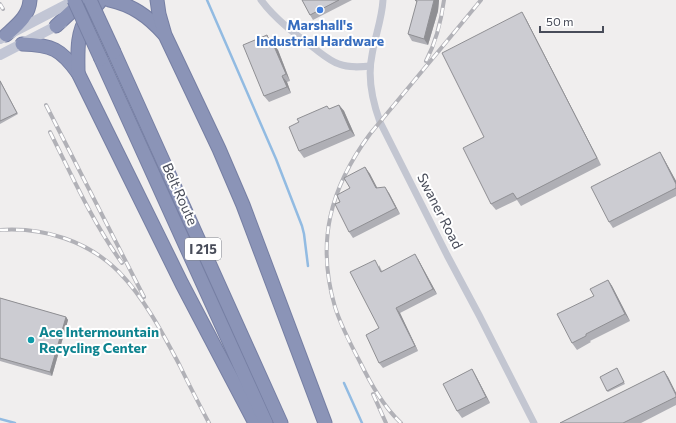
<svg xmlns="http://www.w3.org/2000/svg" width="676" height="423" viewBox="0 0 676 423" font-family="Commissioner,sans-serif">
<style>
.lines{fill:none;stroke-linecap:round;stroke-linejoin:round}
.stream{stroke:#92bbe2;stroke-width:2.5}
.motorway-casing{stroke:#767fa3;stroke-width:15}
.minor{stroke:#c3c6d1;stroke-width:7}
.secondary{stroke:#c2c6d5;stroke-width:10}
.motorway{stroke:#8b94b7;stroke-width:13}
.rail-casing{stroke:#b1b1b7;stroke-width:4}
.rail{stroke:#fff;stroke-width:2.5;stroke-dasharray:8;stroke-linecap:butt}
.motorway-bridge-casing{stroke:#767fa3;stroke-width:15;stroke-linecap:butt}
.motorway-bridge{stroke:#8b94b7;stroke-width:13}
.wall{fill:#afafb5}
.shaded-wall{fill:#8f8f93}
.building{fill:#ccccd2;stroke:#8f8f93}
.shop-dot{fill:#3f7fe0;stroke:#fff;stroke-width:1.5}
.culture-dot{fill:#0f9aa8;stroke:#fff;stroke-width:1.5}
.labels{text-anchor:middle;stroke-width:4;stroke-linejoin:round;paint-order:stroke}
.shield{fill:#fff;stroke:#7f828b;stroke-width:1}
.shield-label{font-size:13px;font-weight:bold;fill:#484c59}
.shop-label{font-size:14px;font-weight:bold;fill:#366cbe;stroke:#fff}
.street-label{font-size:14px;fill:#484c59;stroke:#fff}
.culture-label{font-size:14px;font-weight:bold;fill:#0d838f;stroke:#fff;text-anchor:start}
</style>
<rect width="100%" height="100%" fill="#f0eeee"/>
<g class="lines">
<g class="stream">
<path d="M207 0 276 159 302 226 304 234 308 266"/>
<path d="M344 383 362 423"/>
<path d="M0 419 15 423"/>
</g>
<g class="motorway-casing">
<g id="motorway">
<path d="M109 0C132 5 148 16 164 34"/>
<path d="M157 0 159 14 165 35 219 149 243 205 325 423"/>
<path d="M56 26 84 0"/>
<path d="M6 35C17 25 29 16 30 0"/>
<path d="M22 44C52 45 61 49 78 73L182 284 255 423"/>
<path d="M114 52 281 423"/>
<path d="M101 59 266 423"/>
<path d="M78 73C78 54 76 34 87 17 91 11 97 6 101 0"/>
</g>
</g>
<g class="minor">
<path d="M261 0C275 19 295 34 314 48 322 54 330 61 339 64 349 68 360 67 370 66"/>
<path d="M383 0C382 19 375 36 372 55 367 78 372 100 380 122L447 255 479 315 534 423"/>
</g>
<g class="secondary">
<path d="M0 39 75 0"/>
<path d="M0 55 62 23"/>
</g>
<use href="#motorway" class="motorway"/>
<g class="rail-casing">
<g id="rail">
<path d="M0 4 3 9"/>
<path d="M426 61C436 42 441 22 444 0"/>
<path d="M46 105 144 297"/>
<path d="M50 132C72 176 93 223 122 263"/>
<path d="M0 230C44 227 88 241 119 272 145 299 163 334 180 366 189 385 199 404 209 423"/>
<path d="M373 394 386 423"/>
<path d="M401 423C383 406 371 384 360 362 351 345 341 326 335 307 316 242 330 188 370 134L481 0"/>
</g>
</g>
<use href="#rail" class="rail"/>
<g class="motorway-bridge-casing">
<g id="motorway-bridge">
<path d="M74 0 101 59"/>
<path d="M90 0 114 52"/>
</g>
</g>
<use href="#motorway-bridge" class="motorway-bridge"/>
</g>
<g class="wall">
<path d="M302 0H352L313 20 310 15Z"/>
<path d="M415 0H439L438 11 428 45 412 41 408 34 417 3Z"/>
<path d="M526 19 601 165 521 206 517 200 496 210 491 204 484 137Z"/>
<path d="M267 35 272 44H273L278 50 290 81 287 82 291 93 269 102 264 96Z"/>
<path d="M0 80 18 114 0 124Z"/>
<path d="M339 105 344 111 355 136 304 158 299 151 329 109Z"/>
<path d="M660 152 664 159 676 181V196L613 228 609 222Z"/>
<path d="M365 167 370 174 377 188 389 193 400 214 353 238 349 232 340 202Z"/>
<path d="M418 259 437 294 400 313 418 351 383 368 379 363V265L382 271Z"/>
<path d="M608 280 612 286 630 321 590 341 591 342 577 350 572 343 594 296Z"/>
<path d="M0 298 66 317 68 320 52 376 0 361Z"/>
<path d="M617 368 625 384 608 392 607 391Z"/>
<path d="M472 369 476 376 490 403 462 418 457 411Z"/>
<path d="M664 371 668 377 676 393V405L641 423H560Z"/>
</g>
<g class="shaded-wall">
<path d="M434 0H439L438 11 428 45 424 39Z"/>
<path d="M522 12 526 19 601 165 597 158Z"/>
<path d="M267 35 271 42 275 52 270 45Z"/>
<path d="M273 44 278 50 290 81 286 74Z"/>
<path d="M282 76 287 82 291 93 287 87Z"/>
<path d="M339 105 344 111 355 136 350 130Z"/>
<path d="M660 152 664 159 676 181V184Z"/>
<path d="M365 167 370 174 381 195 376 188Z"/>
<path d="M385 187 389 193 400 214 396 208Z"/>
<path d="M415 254 418 259 437 294 433 289Z"/>
<path d="M608 280 612 286 630 321 625 314Z"/>
<path d="M396 308 400 313 418 351 415 346Z"/>
<path d="M66 317 68 320 52 376 50 372Z"/>
<path d="M472 369 476 376 490 403 486 397Z"/>
<path d="M664 371 668 377 676 393V395Z"/>
</g>
<g class="building">
<path d="M302 0H339L310 15Z"/>
<path d="M415 0H434L433 4 424 39 408 34 417 1Z"/>
<path d="M522 12 597 158 517 199 513 193 491 204 463 148 484 137 442 53Z"/>
<path d="M267 35 270 45 273 44 286 74 282 76 287 87 264 96 243 45Z"/>
<path d="M0 81 17 113 0 121Z"/>
<path d="M339 105 350 130 299 151 289 127 299 122 297 119 327 106 329 109Z"/>
<path d="M660 152 676 184V188L609 222 591 187Z"/>
<path d="M365 167 376 188 385 187 396 208 349 232 335 204 340 202 337 195 350 188 344 178Z"/>
<path d="M415 254 433 289 396 308 415 346 379 363 366 335 379 328 350 272 375 260 381 272Z"/>
<path d="M608 280 625 314 586 334V336L572 343 557 314 594 296 590 289Z"/>
<path d="M0 298 66 317 50 372 0 358Z"/>
<path d="M617 368 624 382 607 391 600 377Z"/>
<path d="M472 369 486 397 457 411 443 384Z"/>
<path d="M664 371 676 395V397L623 423H560Z"/>
</g>
<circle class="shop-dot" cx="320" cy="10" r="4"/>
<circle class="culture-dot" cx="31" cy="340" r="4"/>
<g class="labels">
<rect class="shield" x="185" y="238" width="36" height="22" rx="3"/>
<g class="shield-label">
<text x="203" y="254">I 215</text>
</g>
<g class="shop-label">
<text x="320" y="30">Marshall's<tspan x="320" dy="16">Industrial Hardware</tspan></text>
</g>
<g class="street-label">
<text transform="translate(180 194) rotate(66)" y="5">Belt Route</text>
<text transform="translate(440 211) rotate(63)" y="5">Swaner Road</text>
</g>
<g class="culture-label">
<text x="39" y="337">Ace Intermountain<tspan x="39" dy="16">Recycling Center</tspan></text>
</g>
</g>
<path d="M540 26v6h63v-6" fill="none" stroke="#484c59" stroke-width="2"/>
<text x="546" y="26" font-size="12" fill="#484c59" stroke="#ffffff" stroke-width="3" paint-order="stroke">50 m</text>
</svg>
